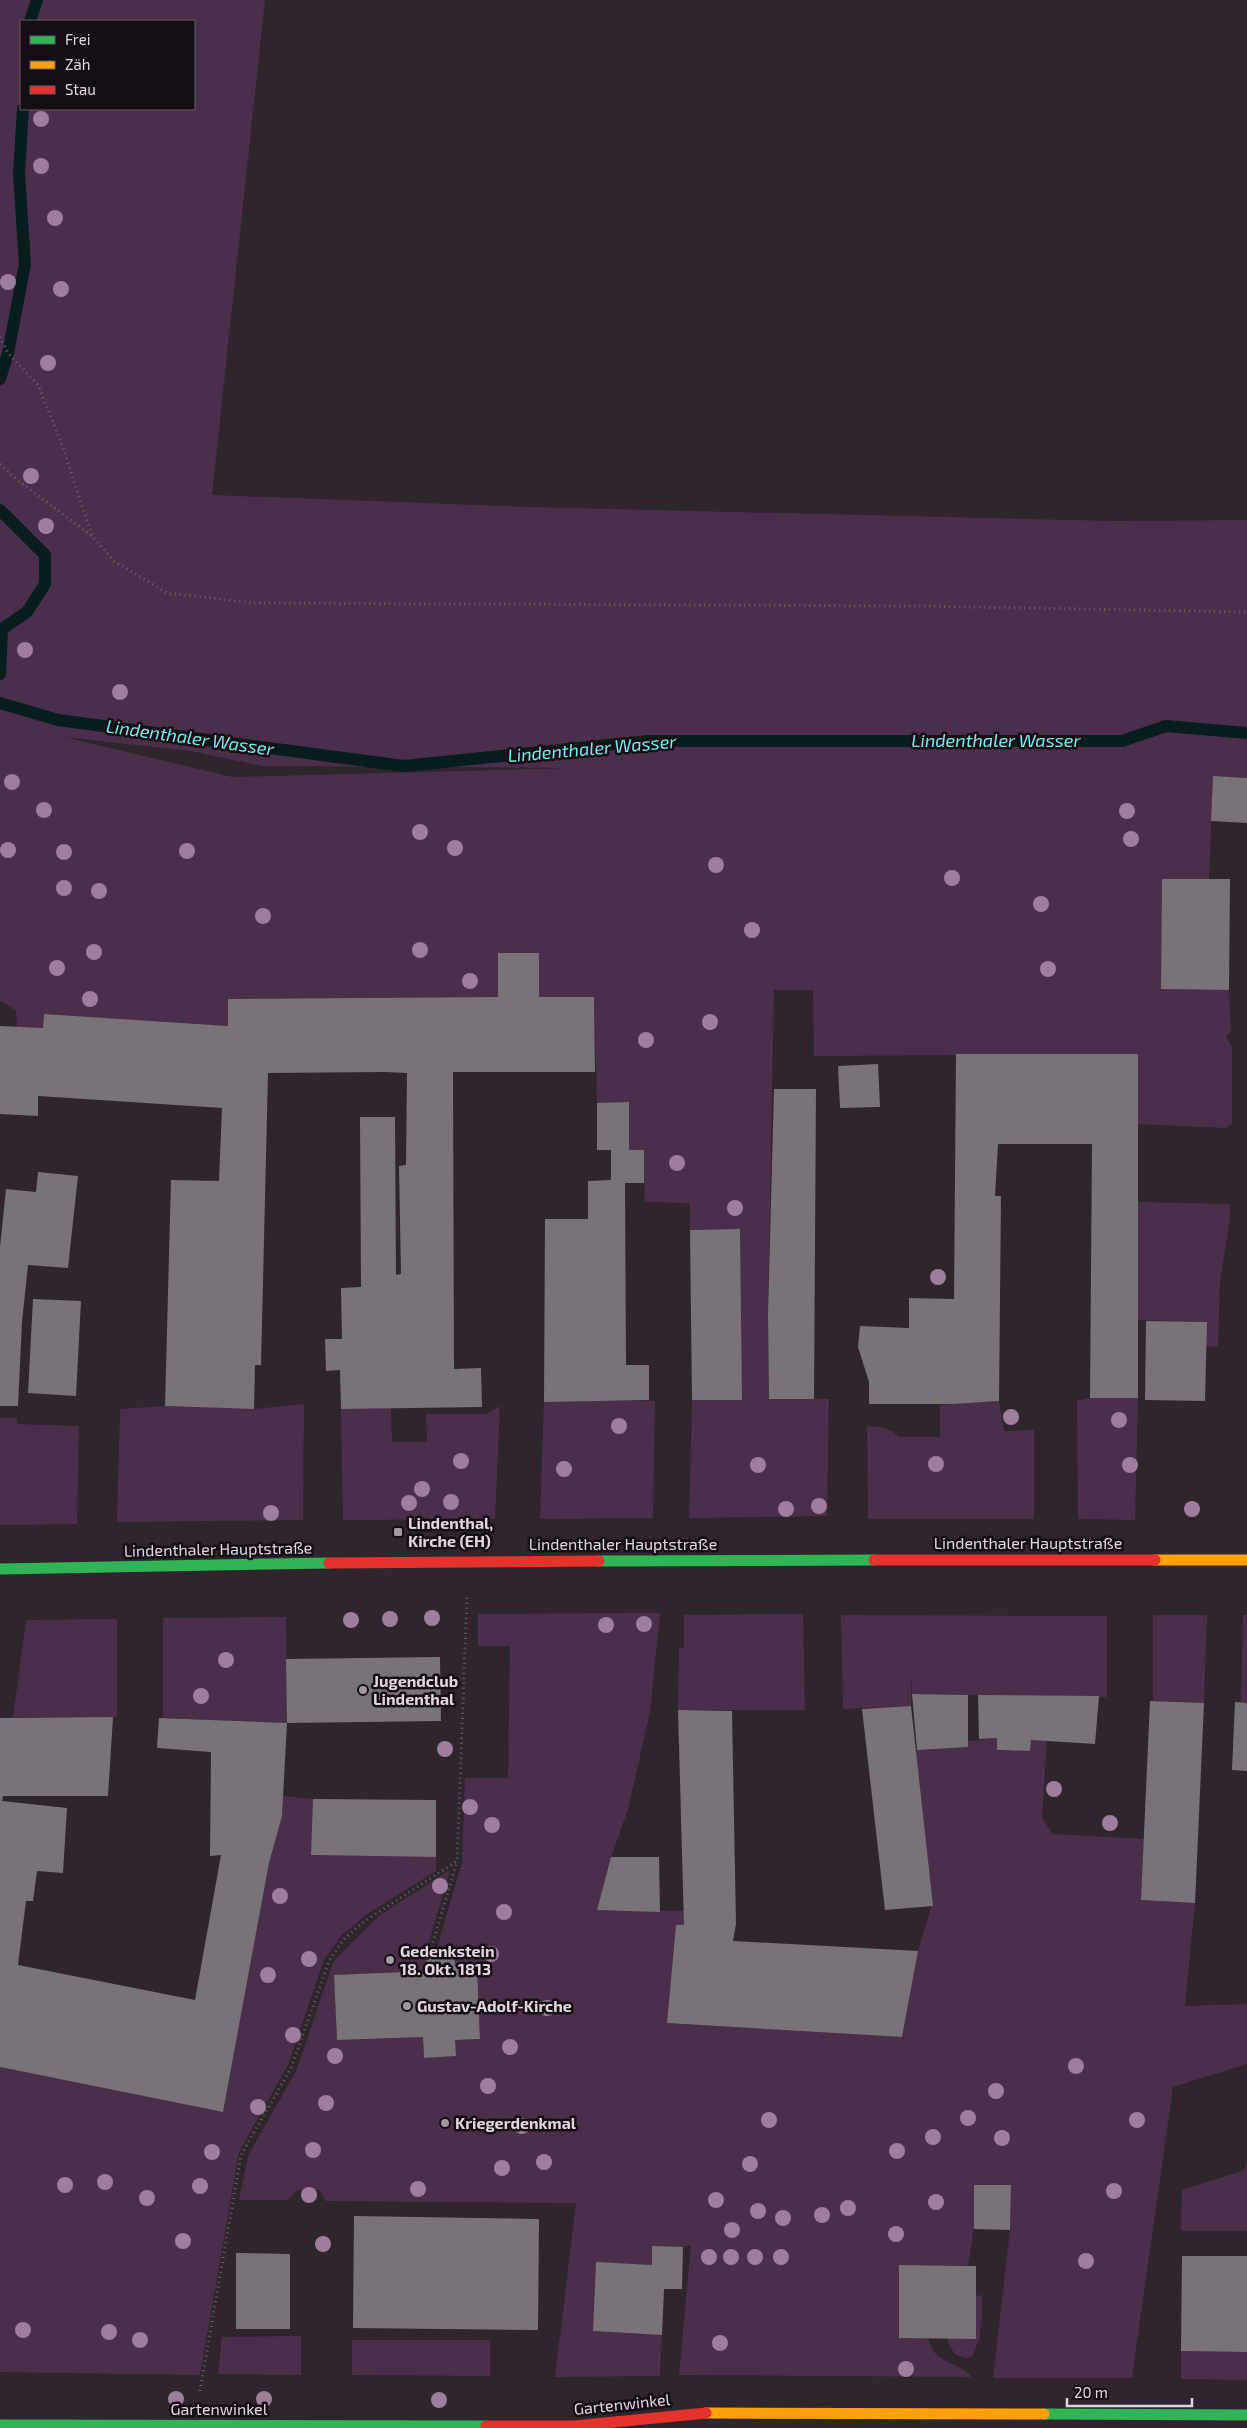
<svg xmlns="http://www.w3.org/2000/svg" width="1247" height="2428" viewBox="0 0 1247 2428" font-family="'Exo 2',sans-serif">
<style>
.green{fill:#4b2f4a;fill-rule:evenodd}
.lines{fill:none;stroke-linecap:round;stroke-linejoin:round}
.stream{stroke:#081d1e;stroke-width:12}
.building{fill:#7a7279}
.path{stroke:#696368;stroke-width:3;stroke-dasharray:1 4;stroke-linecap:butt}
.fast{stroke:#30b455;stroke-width:11}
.slow{stroke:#ff9f0a;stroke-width:11}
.jam{stroke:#e5322d;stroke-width:11}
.tree{fill:#9f7e9c}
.poi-dot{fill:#a298a1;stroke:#150e14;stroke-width:2}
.labels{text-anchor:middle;stroke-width:5;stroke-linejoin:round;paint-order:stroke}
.poi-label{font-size:16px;font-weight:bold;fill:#e1d6e0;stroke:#150e14;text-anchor:start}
.street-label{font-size:16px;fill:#e1d6e0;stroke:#150e14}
.water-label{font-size:18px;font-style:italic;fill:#75ecee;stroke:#150e14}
</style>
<rect width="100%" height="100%" fill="#2e252d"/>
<g class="green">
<path d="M0 0H265L212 495 528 507 1115 521 1247 520V778L1213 776 1209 879H1162L1161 989 1229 990 1231 1031 1226 1036 1232 1047V1124L1226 1128 1138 1124V1054L814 1056 813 990H774L768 1314 769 1399H829L827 1516 689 1518 692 1400H741L740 1229 690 1230V1203L645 1202 644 1183 629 1150V1103H597L594 997H539V953L498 997 228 999V1026L44 1014 43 1028 17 1027 16 1010 0 1001ZM21 21H194V109H21ZM64 737 191 751 262 766 574 768 232 777Z"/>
<path d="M1138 1202 1230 1204V1218L1220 1282 1218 1347 1206 1346V1322L1138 1320Z"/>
<path d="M1090 1398H1138L1135 1520 1078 1519 1077 1401Z"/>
<path d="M589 1400 655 1401 653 1518 540 1519 544 1402Z"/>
<path d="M999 1401 1004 1431 1034 1430V1519H868L867 1426C880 1427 890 1427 899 1437H940V1405Z"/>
<path d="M304 1404 303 1520 117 1522 120 1409 165 1406 254 1409Z"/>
<path d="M500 1406 495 1519 343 1520 341 1409 391 1408 392 1442H427L426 1414H487Z"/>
<path d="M0 1418H17V1424L79 1426 77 1524 0 1525Z"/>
<path d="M660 1613 650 1712 628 1809 611 1857 597 1910 684 1911V1925H676L667 2023 902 2037 918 1951 932 1904 915 1752 917 1750 967 1747 968 1741 997 1738 998 1751H1030L1031 1740 1047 1741 1042 1818 1053 1834 1144 1839 1141 1900 1195 1903 1185 2006 1247 2004V2064L1173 2087 1132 2378H993L1010 2230 1011 2185H974V2229L968 2265H899V2338H928C935 2367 959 2360 971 2377L679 2375 691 2245 683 2247 652 2265 596 2263 593 2331 662 2335 660 2376 555 2377 576 2203 326 2201 320 2190H297L288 2200H239L248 2156 297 2069 333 1962 380 1915 450 1870 426 1953 427 1971 334 1975 337 2040 423 2037 424 2058 455 2056V2040L480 2039 477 1967H455L454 1951 436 1952 462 1862 465 1778H508L510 1646H478V1614Z"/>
<path d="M803 1614 805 1710H678L679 1648 684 1647V1615Z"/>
<path d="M841 1615 1107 1616V1697L912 1694 911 1676V1706L843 1709Z"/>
<path d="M1153 1615H1207L1204 1703 1153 1701Z"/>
<path d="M1243 1615H1247V1703L1241 1702Z"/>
<path d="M286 1617 287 1723 163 1718V1618Z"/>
<path d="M117 1619V1717H13L26 1620Z"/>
<path d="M283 1796 313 1799 312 1855 436 1857V1871L367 1914 341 1936 324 1960 288 2065 239 2152 200 2375 0 2372V2067L223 2112 269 1863 282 1816Z"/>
<path d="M1247 2160V2231H1181L1182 2190 1245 2170Z"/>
<path d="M982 2295C982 2316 983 2337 972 2356L966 2358 956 2355 950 2347 947 2338 976 2296Z"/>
<path d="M301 2336V2375L218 2374 222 2337Z"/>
<path d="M352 2340H490V2376L352 2375Z"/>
<path d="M1181 2351 1247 2352V2380L1181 2379Z"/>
</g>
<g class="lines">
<g class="stream">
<path d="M30 21 37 0"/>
<path d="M0 379 8 353 25 264 19 174 23 109"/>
<path d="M0 510 45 555V584L27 612 2 629 0 674"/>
<path d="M0 703 58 720 404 766 648 741H1122L1166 726 1247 733"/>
</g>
</g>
<g class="building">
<path d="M1213 776 1247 778V823L1211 821Z"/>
<path d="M1162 879H1230L1229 990 1161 989Z"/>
<path d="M498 953H539V997H594L595 1072H453L454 1369 481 1368 482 1407 341 1409 340 1370 326 1371 325 1339H342L341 1288 361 1287 360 1117H395L396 1275 401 1274 399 1166 406 1165 407 1073 385 1072 268 1073 261 1365H255L254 1409 165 1406 171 1180 219 1181 222 1108 38 1096V1116L0 1114V1026L43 1028 44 1014 228 1026V999L498 997Z"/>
<path d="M956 1054H1138V1398H1090L1092 1144H998L995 1196H1001L999 1401 954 1404H869V1382L858 1347 860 1326 909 1328V1298L954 1299Z"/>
<path d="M878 1064 880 1107 840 1108 838 1066Z"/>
<path d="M774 1089H816L814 1399H769L768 1314Z"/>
<path d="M629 1102V1150H644V1183H625L626 1365H649V1400L544 1402 545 1219H588V1181L611 1180V1150H597V1103Z"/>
<path d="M38 1172 78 1176 68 1268 28 1265 22 1322 18 1406H0V1247L6 1189 36 1192Z"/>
<path d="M740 1229 742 1400H692L690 1230Z"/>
<path d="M33 1299 81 1301 76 1396 28 1393Z"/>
<path d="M1146 1321 1207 1322 1205 1401 1145 1400Z"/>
<path d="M440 1657 441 1721 287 1723 282 1816 269 1863 223 2112 0 2067V1718L113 1717 108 1796H3L2 1801 67 1808 63 1873 37 1871 33 1901H26L18 1965 195 2000 221 1855 210 1856 211 1752 157 1748 159 1718 287 1723 286 1659Z"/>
<path d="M912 1694 968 1695V1747L917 1750Z"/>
<path d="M978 1695 1099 1696 1095 1744 1031 1740 1030 1751 997 1750V1738L979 1739Z"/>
<path d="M1150 1701 1204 1703 1195 1903 1141 1900Z"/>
<path d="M1235 1702 1247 1703V1771L1232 1770Z"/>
<path d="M911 1706 933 1906 885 1910 862 1709Z"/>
<path d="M678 1710 732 1711 736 1924 733 1941 918 1951 902 2037 667 2023 676 1925H684Z"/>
<path d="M313 1799 436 1800V1857L311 1855Z"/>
<path d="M611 1857H659L660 1912 597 1910Z"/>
<path d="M454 1951 455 1967 477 1966 480 2039 455 2040 456 2056 424 2058 423 2037 337 2040 334 1975 427 1971 426 1953Z"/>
<path d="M974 2185H1011L1010 2230 974 2229Z"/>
<path d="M354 2216 539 2219 538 2330 353 2328Z"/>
<path d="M652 2246 683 2247 682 2289H664L662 2335 593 2331 596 2262 652 2265Z"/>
<path d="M236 2253 290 2254V2329H236Z"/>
<path d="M1182 2256H1247V2352L1181 2351Z"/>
<path d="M899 2265 976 2266V2339L899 2338Z"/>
</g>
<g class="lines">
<g class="path">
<path d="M0 337 8 353 38 385 62 445 92 536"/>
<path d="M0 464 17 480 92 536 114 561 167 593 253 603 919 606 1247 612"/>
<path d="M430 1952 457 1862"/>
<path d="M200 2391 241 2155 291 2068 329 1961 343 1940 362 1923 457 1861 467 1597"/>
</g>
<g class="fast">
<path d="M599 1561 874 1560"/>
<path d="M0 1569 329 1563"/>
<path d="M1044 2414 1247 2415"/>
<path d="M0 2425 486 2426"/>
</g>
<g class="slow">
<path d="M1155 1560H1247"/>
<path d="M706 2413 1044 2414"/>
</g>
<g class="jam">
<path d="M874 1560H1155"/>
<path d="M329 1563 599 1561"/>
<path d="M486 2426H574L706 2413"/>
</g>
</g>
<g class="tree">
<circle cx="41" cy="119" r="8"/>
<circle cx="41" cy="166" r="8"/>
<circle cx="55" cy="218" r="8"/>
<circle cx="8" cy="282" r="8"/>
<circle cx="61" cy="289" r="8"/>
<circle cx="48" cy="363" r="8"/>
<circle cx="31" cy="476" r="8"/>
<circle cx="46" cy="526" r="8"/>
<circle cx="25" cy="650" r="8"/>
<circle cx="120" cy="692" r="8"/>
<circle cx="12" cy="782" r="8"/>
<circle cx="44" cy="810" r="8"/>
<circle cx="1127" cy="811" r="8"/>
<circle cx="420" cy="832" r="8"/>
<circle cx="1131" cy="839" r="8"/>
<circle cx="455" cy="848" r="8"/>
<circle cx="8" cy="850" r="8"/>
<circle cx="187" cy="851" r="8"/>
<circle cx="64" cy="852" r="8"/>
<circle cx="716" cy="865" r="8"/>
<circle cx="952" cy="878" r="8"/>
<circle cx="64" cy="888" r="8"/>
<circle cx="99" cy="891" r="8"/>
<circle cx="1041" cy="904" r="8"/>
<circle cx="263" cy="916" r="8"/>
<circle cx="752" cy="930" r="8"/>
<circle cx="420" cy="950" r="8"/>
<circle cx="94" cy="952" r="8"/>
<circle cx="57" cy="968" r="8"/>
<circle cx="1048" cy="969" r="8"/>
<circle cx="470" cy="981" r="8"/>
<circle cx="90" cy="999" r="8"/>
<circle cx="710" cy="1022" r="8"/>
<circle cx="646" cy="1040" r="8"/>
<circle cx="677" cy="1163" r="8"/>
<circle cx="735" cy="1208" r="8"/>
<circle cx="938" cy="1277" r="8"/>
<circle cx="1011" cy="1417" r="8"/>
<circle cx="1119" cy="1420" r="8"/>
<circle cx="619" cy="1426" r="8"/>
<circle cx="461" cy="1461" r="8"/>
<circle cx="936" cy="1464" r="8"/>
<circle cx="758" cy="1465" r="8"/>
<circle cx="1130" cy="1465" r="8"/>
<circle cx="564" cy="1469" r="8"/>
<circle cx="422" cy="1489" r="8"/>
<circle cx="451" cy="1502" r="8"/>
<circle cx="409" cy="1503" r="8"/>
<circle cx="819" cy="1506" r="8"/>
<circle cx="786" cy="1509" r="8"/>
<circle cx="1192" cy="1509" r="8"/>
<circle cx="271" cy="1513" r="8"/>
<circle cx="432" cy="1618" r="8"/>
<circle cx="390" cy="1619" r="8"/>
<circle cx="351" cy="1620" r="8"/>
<circle cx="644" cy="1624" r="8"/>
<circle cx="606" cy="1625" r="8"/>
<circle cx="226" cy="1660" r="8"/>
<circle cx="201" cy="1696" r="8"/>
<circle cx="445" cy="1749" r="8"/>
<circle cx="1054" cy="1789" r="8"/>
<circle cx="470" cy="1807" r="8"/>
<circle cx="1110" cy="1823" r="8"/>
<circle cx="492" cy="1825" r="8"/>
<circle cx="440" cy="1886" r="8"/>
<circle cx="280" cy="1896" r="8"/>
<circle cx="504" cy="1912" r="8"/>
<circle cx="491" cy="1954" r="8"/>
<circle cx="309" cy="1959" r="8"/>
<circle cx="268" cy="1975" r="8"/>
<circle cx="547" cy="2008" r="8"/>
<circle cx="293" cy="2035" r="8"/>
<circle cx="510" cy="2047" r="8"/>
<circle cx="335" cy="2056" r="8"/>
<circle cx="1076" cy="2066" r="8"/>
<circle cx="488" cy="2086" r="8"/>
<circle cx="996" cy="2091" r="8"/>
<circle cx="326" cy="2103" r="8"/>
<circle cx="258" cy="2107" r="8"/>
<circle cx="968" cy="2118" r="8"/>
<circle cx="769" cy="2120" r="8"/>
<circle cx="1137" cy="2120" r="8"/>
<circle cx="522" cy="2126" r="8"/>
<circle cx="933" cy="2137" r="8"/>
<circle cx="1002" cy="2138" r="8"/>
<circle cx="313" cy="2150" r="8"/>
<circle cx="897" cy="2151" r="8"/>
<circle cx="212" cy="2152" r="8"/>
<circle cx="544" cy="2162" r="8"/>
<circle cx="750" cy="2164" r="8"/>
<circle cx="502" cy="2168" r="8"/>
<circle cx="105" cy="2182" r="8"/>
<circle cx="65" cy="2185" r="8"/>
<circle cx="200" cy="2186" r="8"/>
<circle cx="418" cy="2189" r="8"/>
<circle cx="1114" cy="2191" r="8"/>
<circle cx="309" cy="2195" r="8"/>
<circle cx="147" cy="2198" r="8"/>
<circle cx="716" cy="2200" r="8"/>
<circle cx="936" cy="2202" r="8"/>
<circle cx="848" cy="2208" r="8"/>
<circle cx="758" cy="2211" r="8"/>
<circle cx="822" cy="2215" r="8"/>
<circle cx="783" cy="2218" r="8"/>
<circle cx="732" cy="2230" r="8"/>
<circle cx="896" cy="2234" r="8"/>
<circle cx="183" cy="2241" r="8"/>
<circle cx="323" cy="2244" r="8"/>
<circle cx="709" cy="2257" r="8"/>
<circle cx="731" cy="2257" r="8"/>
<circle cx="755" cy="2257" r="8"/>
<circle cx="781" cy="2257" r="8"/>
<circle cx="1086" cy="2261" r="8"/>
<circle cx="23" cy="2330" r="8"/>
<circle cx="109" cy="2332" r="8"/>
<circle cx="140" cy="2340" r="8"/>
<circle cx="720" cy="2343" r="8"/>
<circle cx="906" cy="2369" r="8"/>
<circle cx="176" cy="2399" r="8"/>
<circle cx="264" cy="2399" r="8"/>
<circle cx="439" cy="2400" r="8"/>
</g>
<g class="poi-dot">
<rect x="393" y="1527" width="10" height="10" rx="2.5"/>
<circle cx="363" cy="1690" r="5"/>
<circle cx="390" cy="1960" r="5"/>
<circle cx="407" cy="2006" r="5"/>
<circle cx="445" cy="2123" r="5"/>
</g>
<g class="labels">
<g class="poi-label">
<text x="408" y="1529">Lindenthal,<tspan x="408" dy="18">Kirche (EH)</tspan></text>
<text x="373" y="1687">Jugendclub<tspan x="373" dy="18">Lindenthal</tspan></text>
<text x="400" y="1957">Gedenkstein<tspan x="400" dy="18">18. Okt. 1813</tspan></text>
<text x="417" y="2012">Gustav-Adolf-Kirche</text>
<text x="455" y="2129">Kriegerdenkmal</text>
</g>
<g class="street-label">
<text x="1028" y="1549">Lindenthaler Hauptstraße</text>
<text x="623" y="1550">Lindenthaler Hauptstraße</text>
<text transform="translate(218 1549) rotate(-1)" y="6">Lindenthaler Hauptstraße</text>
<text transform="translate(622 2404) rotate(-6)" y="6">Gartenwinkel</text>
<text x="219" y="2415">Gartenwinkel</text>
</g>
<g class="water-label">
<text transform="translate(190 738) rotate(8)" y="6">Lindenthaler Wasser</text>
<text x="996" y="747">Lindenthaler Wasser</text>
<text transform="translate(592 749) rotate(-5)" y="6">Lindenthaler Wasser</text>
</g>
</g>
<rect x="20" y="20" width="175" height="90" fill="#150e14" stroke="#675e66"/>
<rect x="30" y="36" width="25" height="8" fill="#30b455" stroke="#675e66"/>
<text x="65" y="45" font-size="15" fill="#e1d6e0">Frei</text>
<rect x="30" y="61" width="25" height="8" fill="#ff9f0a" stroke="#675e66"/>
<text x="65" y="70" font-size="15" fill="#e1d6e0">Zäh</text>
<rect x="30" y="86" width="25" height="8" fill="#e5322d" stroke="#675e66"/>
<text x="65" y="95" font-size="15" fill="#e1d6e0">Stau</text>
<path d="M1067 2398v8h125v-8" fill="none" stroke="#e1d6e0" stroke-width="2.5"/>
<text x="1074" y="2398" font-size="15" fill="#e1d6e0" stroke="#150e14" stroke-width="4" paint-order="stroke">20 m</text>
</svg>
